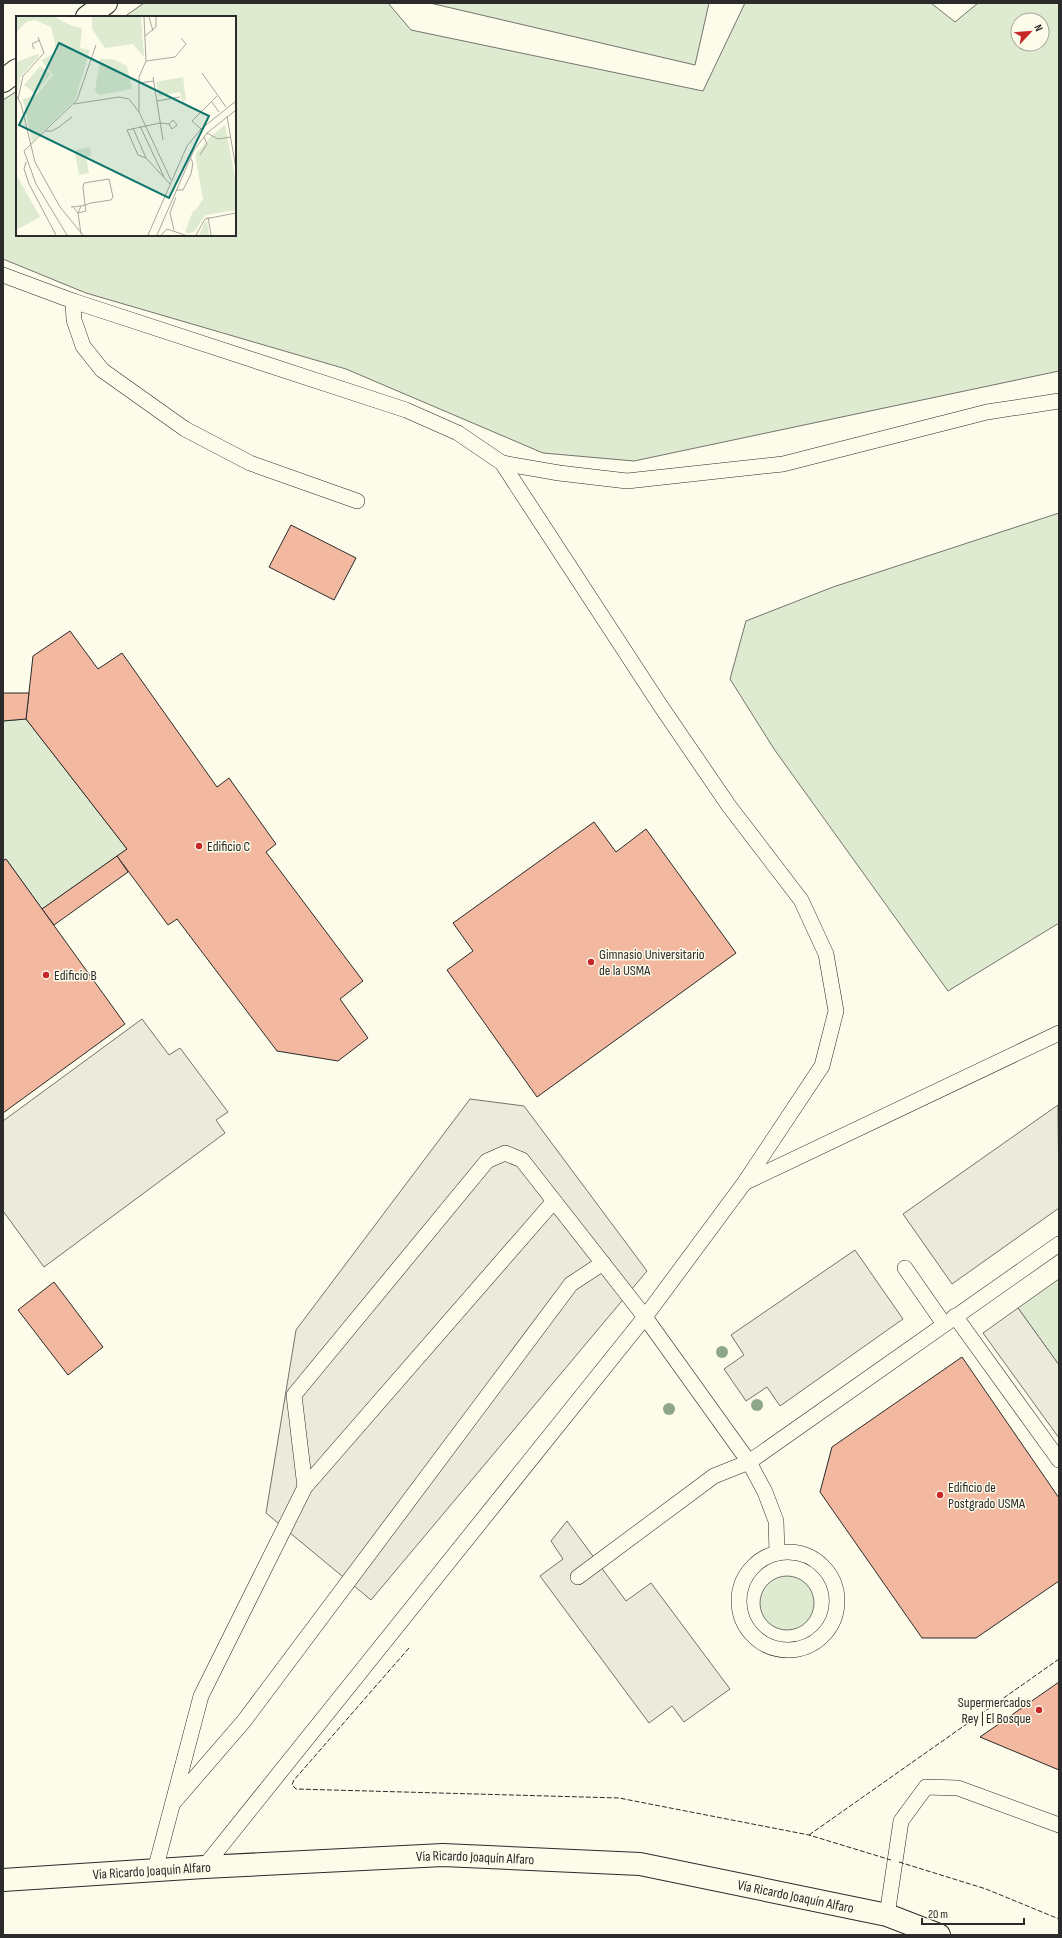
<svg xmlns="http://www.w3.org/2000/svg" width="1062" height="1938" viewBox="0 0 1062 1938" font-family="'Sofia Sans Condensed',sans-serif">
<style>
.green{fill:#deebd1;stroke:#74746e;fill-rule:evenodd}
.parking{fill:#eceadb;stroke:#74746e}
.building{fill:#f2b8a0;stroke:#2b2b2b}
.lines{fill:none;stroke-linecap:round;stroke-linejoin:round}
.service-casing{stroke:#2b2b2b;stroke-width:16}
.minor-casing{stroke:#2b2b2b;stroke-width:24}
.primary-casing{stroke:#2b2b2b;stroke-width:24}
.service{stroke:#fdfbea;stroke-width:15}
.minor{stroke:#fdfbea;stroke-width:22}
.primary{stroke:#fdfbea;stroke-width:22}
.fence{stroke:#2b2b2b;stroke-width:1;stroke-dasharray:5 2;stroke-linecap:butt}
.tree{fill:#8ea78a}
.poi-dot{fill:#c62828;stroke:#fdfbea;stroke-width:1.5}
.labels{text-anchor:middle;stroke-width:3;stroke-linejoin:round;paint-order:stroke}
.poi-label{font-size:14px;fill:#2b2b2b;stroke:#fdfbea;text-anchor:start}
.street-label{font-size:14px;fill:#2b2b2b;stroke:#fdfbea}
.inset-road{fill:none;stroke:#a9a89e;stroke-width:1}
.view{fill:#0f766e;fill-opacity:0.15;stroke:#0f766e;stroke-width:2}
.inset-edge{fill:none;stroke:#2b2b2b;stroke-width:2}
</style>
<rect width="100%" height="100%" fill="#fdfbea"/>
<g class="green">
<path d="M144 3H388L411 30 703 91 745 3H931L955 22 978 3H1059V371L634 461 543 453 346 369 86 293 3 259V100L17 91V235H235V17H124ZM1018 20H1042V44H1018Z"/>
<path d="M430 3H709L695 65Z"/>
<path d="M1059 513V923L948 991 774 749 730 679 746 621 833 587Z"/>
<path d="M26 719 127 849 42 909 6 859 3 861V721Z"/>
<path d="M1059 1279V1365L1018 1308Z"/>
<circle cx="787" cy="1603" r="27"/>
</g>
<g class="parking">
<path d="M142 1019 169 1055 180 1048 228 1112 216 1120 225 1133 44 1267 3 1211V1121Z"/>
<path d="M470 1099 524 1106 647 1271 371 1600 266 1513 296 1330Z"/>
<path d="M1058 1105 1059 1208 952 1284 903 1214Z"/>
<path d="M855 1250 903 1319 780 1406 767 1387 746 1401 724 1369 744 1355 731 1335Z"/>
<path d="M1018 1308 1059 1365V1438L983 1333Z"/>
<path d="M567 1521 626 1601 651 1583 730 1689 684 1722 672 1706 649 1723 540 1576 563 1559 551 1541Z"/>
</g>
<g class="building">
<path d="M291 525 356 558 334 600 269 567Z"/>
<path d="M70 631 98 669 122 653 217 787 229 778 276 844 266 852 363 981 340 999 368 1038 338 1061 277 1051 177 919 168 925 117 856 127 849 26 719 33 656Z"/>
<path d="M3 693H29L26 719 3 721Z"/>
<path d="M594 822 616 852 646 829 736 953 537 1097 447 970 473 951 453 923Z"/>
<path d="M117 856 128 872 54 925 42 909Z"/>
<path d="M6 859 125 1024 3 1113V861Z"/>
<path d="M54 1282 103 1347 68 1375 18 1310Z"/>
<path d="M962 1357 1059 1498V1581L976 1638H922L820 1492 832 1447Z"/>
<path d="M1059 1682V1770L980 1737Z"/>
</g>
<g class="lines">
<g class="service-casing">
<g id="service">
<path d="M3 275 73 301 406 410 458 433 502 463 660 705 729 806 801 900 826 954 836 1011 822 1066 745 1182 645 1317 204 1867"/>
<path d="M73 301 74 320 83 346 102 370 185 429 250 463 357 501"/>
<path d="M502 463 559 473 627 481 783 464 987 412 1059 401"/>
<path d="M746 1182 1059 1033"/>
<path d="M905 1268 944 1324"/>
<path d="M955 1316 1059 1460"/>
<path d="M305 1487 294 1395 487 1161 505 1153 522 1160 645 1317 749 1462 765 1492 776 1521 777 1553"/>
<circle cx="788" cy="1601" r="49"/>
<path d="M578 1577 714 1476 749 1462 1059 1244"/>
<path d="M174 1802 244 1721 571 1284 603 1263"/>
<path d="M155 1870 201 1696 305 1487 554 1201"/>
<path d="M887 1915 901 1821 926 1787 958 1788 1059 1825"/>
</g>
</g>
<g class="minor-casing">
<g id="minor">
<path d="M87 17 106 3"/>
<path d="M3 81 17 70"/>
</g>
</g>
<g class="primary-casing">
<g id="primary">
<path id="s1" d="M3 1880 204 1867 443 1855 640 1864 887 1915 939 1935"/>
</g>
</g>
<use href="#service" class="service"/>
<use href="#minor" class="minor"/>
<use href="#primary" class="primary"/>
<g class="fence">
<path d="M409 1648 294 1780 292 1785 296 1789 619 1798 809 1835 891 1860"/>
<path d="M809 1835 1059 1659"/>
<path d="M899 1862 986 1889 1059 1919"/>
</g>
</g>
<g class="tree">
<circle cx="722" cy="1352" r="6"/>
<circle cx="757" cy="1405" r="6"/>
<circle cx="669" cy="1409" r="6"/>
</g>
<g class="poi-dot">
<circle cx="199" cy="846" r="4"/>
<circle cx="591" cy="962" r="4"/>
<circle cx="46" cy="975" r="4"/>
<circle cx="940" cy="1495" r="4"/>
<circle cx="1039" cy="1710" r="4"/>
</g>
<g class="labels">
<g class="poi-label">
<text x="207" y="851">Edificio C</text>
<text x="599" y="959">Gimnasio Universitario<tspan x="599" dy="16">de la USMA</tspan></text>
<text x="54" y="980">Edificio B</text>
<text x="948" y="1492">Edificio de<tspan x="948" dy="16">Postgrado USMA</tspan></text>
<text x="1031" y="1707" text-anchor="end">Supermercados<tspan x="1031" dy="16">Rey | El Bosque</tspan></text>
</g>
<g class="street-label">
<text dy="5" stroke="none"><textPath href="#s1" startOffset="473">Vía Ricardo Joaquín Alfaro</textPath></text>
<text dy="5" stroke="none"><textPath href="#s1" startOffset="149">Vía Ricardo Joaquín Alfaro</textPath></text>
<text dy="5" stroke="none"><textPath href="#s1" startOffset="797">Vía Ricardo Joaquín Alfaro</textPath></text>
</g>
</g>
<g transform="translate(16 16)">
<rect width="220" height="220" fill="#fdfbea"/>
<path d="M0 1H39L56 10 66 12 64 32 74 34 59 84 16 126 7 83 21 79 37 59 25 44 41 36 35 11 19 4 10 6 0 17ZM76 1H125L128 41 117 28 89 32 76 13ZM22 38 23 40 4 61 2 77 0 46ZM84 43H97L111 50 116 73 83 79 79 75ZM24 50 35 58 19 77 8 69ZM167 61 170 84 166 85 164 76 143 80 140 66ZM209 109 220 167V194L189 199 179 215 172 218 169 216 177 195H179L187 183 179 139 195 120ZM74 131 75 140 70 141 73 157 63 159 59 137 60 134ZM0 158 24 201 0 214ZM189 206H191L193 219H183Z" fill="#deebd1"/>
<path class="inset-road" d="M133 1 137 15M129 20 140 11V1M18 33 16 28 24 24M130 45 159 41 170 28 165 22M186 57 210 91M137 61 147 124M123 67 138 65M0 79 5 88 19 146 44 191 67 219M2 83 7 60 28 37 22 21M141 85 164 81M195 85 203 96M58 88 103 81 113 83 123 96 155 164M123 96V61L130 45 128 1M211 100 220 153M124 110 148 161M117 112 130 142 154 168M185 113 176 105 201 80M29 115H36L43 111 56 101M191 117 202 123 215 121M184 139 191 128 188 121M130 142 122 139 111 114 144 107 153 108 157 104 161 109 156 113 153 108M10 146 8 153 13 168 40 219M160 174H167L175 158 177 147 174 141M55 191 65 190 69 189 75 187 95 184 97 181 93 163 68 167 67 171 69 189 70 195 62 197 65 190M57 191 62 197 65 218M192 201 195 219M158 214 154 197 160 181M51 219 20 168 8 135 61 84 80 29M132 219 171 130 185 113 220 85M141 219 178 134 191 117 220 94M145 219 151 213 169 219M180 219 189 203 220 197"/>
<path class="view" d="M43 27 193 100 153 182 3 109Z"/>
<rect width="220" height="220" class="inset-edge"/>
</g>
<rect width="1062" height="1938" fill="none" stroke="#2b2b2b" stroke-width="8"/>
<g transform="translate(1030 32) rotate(64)"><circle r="19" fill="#fdfbea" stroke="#a9a89e"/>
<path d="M0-3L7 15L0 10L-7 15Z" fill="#c62828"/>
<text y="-6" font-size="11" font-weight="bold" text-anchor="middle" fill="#2b2b2b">N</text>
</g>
<path d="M922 1918v6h102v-6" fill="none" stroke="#2b2b2b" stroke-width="2"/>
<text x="928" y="1918" font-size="12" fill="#2b2b2b" stroke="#fdfbea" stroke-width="3" paint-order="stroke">20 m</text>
</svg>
